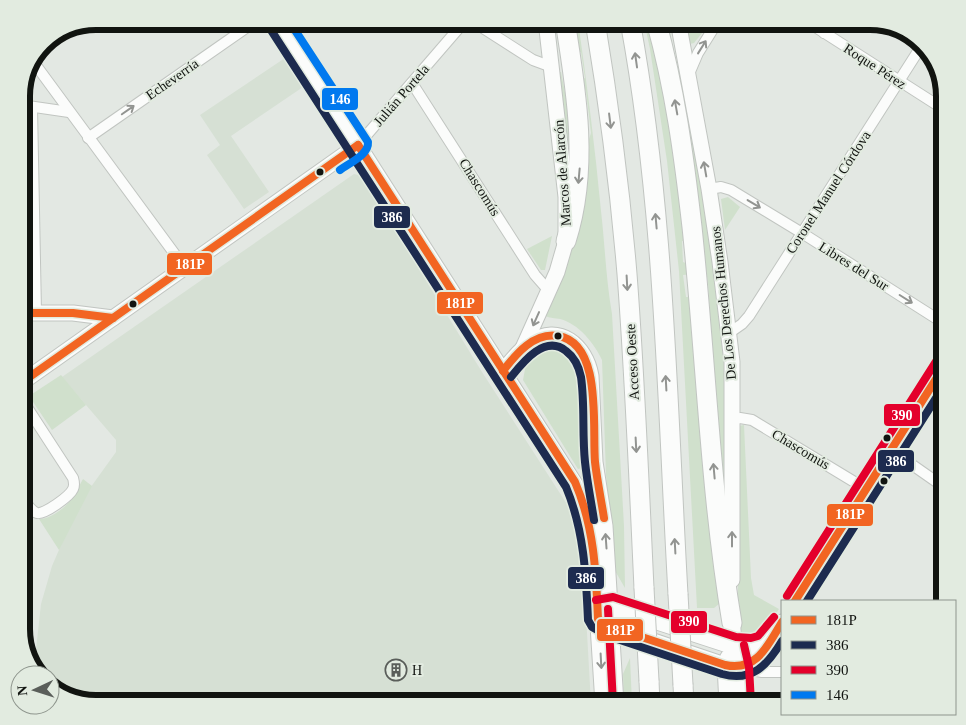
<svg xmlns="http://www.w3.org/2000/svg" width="966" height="725" viewBox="0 0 966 725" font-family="'Times New Roman',serif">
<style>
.built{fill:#d6e0d4}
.green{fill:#d0e0cc}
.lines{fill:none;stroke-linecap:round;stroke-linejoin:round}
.street-casing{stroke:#c1c5c1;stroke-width:12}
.secondary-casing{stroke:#c1c5c1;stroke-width:17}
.highway-casing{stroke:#c1c5c1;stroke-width:21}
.street{stroke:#fbfcfb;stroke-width:10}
.secondary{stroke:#fbfcfb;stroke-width:15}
.highway{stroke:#fbfcfb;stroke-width:19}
.highway-bridge-casing{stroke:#c1c5c1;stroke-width:21;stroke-linecap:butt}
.highway-bridge{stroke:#fbfcfb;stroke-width:19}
.bus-1-casing{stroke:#e2ebe0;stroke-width:11}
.bus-2-casing{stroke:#e2ebe0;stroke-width:11}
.bus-3-casing{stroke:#e2ebe0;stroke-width:11}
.bus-4-casing{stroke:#e2ebe0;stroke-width:11}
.bus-1{stroke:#f26522;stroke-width:8}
.bus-2{stroke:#1d2b4f;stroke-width:8}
.bus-3{stroke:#e4002b;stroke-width:8}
.bus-4{stroke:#0079ef;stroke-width:8}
.oneway{stroke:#929491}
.bus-dot{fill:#111410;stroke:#e2ebe0;stroke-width:2}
.labels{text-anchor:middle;stroke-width:4;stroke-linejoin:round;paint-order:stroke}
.street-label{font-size:14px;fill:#111410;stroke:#e2ebe0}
.poi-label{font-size:14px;fill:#111410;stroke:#e2ebe0;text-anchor:start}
.rim{fill:none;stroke:#111410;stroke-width:6}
.line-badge{stroke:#e2ebe0;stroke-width:2}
.badge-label{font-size:14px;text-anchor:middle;font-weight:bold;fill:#fff}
</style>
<rect width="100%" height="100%" fill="#e3e8e3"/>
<g class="built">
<path d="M285 58 303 87 231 136 269 192 244 209 207 155 220 145 200 115Z"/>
<path d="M354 174 362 176 482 372 581 526 591 704H96L50 688V675H40L34 668 41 604 52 566 65 536 88 491 116 452V440L62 377Z"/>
</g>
<g class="green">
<path d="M568 21H578C587 84 595 148 601 211 605 246 606 280 612 314L624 526 625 588 614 569 606 475 602 360C594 343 579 324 560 319 555 318 550 318 545 316L578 212 589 139 591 133 586 91 579 81 585 78 581 52 577 53Z"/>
<path d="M644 21H653L666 79 686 242 682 241 683 262 692 266 693 274 683 275 686 297H691L720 603 714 608H697L679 271 667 161 650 49Z"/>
<path d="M663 21H668L679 83 701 179 716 278 727 367 726 563 708 283 679 83Z"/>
<path d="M686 21 702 33 694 43 690 44Z"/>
<path d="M559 72H561L569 114 571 186Z"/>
<path d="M728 197 740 207 725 230 721 199Z"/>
<path d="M552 236 545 270H541L527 249Z"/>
<path d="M558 347 566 353 574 364 586 467 578 469 523 380 526 364 534 352Z"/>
<path d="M61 375 86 405 52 430 29 396Z"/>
<path d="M744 425 751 578 754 595 779 609C770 622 765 637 747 638L738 630V426Z"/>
<path d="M83 479 92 486 59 550 39 519C52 519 69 505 75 494 78 489 80 484 83 479Z"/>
<path d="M630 658 632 704H624L623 674Z"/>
</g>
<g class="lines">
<g class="street-casing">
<g id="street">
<path d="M472 21 533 60 552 67"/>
<path d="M806 21 945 110"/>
<path d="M824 33 832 21"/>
<path d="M35 64 185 268"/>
<path d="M689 74 698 53 718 21"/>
<path d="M412 83 535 275 549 291"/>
<path d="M21 105 69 112"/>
<path d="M32 107 36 313"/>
<path d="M88 138 256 21"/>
<path d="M358 145 465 21"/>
<path d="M709 189 721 187 731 190 802 233 945 324"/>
<path d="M729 333 742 324 749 316 922 45"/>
<path d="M733 420 740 418 752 420 866 489"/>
<path d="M891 450 941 485 945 484"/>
<path d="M941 485 945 519"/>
<path d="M21 495C25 501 30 511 37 513 44 515 70 496 73 489 75 485 74 482 73 478L21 398"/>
<path d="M740 668 762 672H782"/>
</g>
</g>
<g class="secondary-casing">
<g id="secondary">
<path d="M277 21 339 115 579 490 587 510 592 530 603 704"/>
<path d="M678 21 709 189 720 262 732 362V580"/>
<path d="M21 313H73L113 318"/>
<path d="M523 348 557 272 566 241V197L546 21"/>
<path d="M503 371C511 361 519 350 530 343 559 322 586 346 591 376L595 462 605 526 616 704"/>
<path d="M21 383 358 145"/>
<path d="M795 601 945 365"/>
<path d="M602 609 611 607 734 647 751 648 768 644"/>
<path d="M732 613 734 647 739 668 741 704"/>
<path d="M604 622 612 627 725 665C730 666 736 668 740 667 761 663 772 638 782 622"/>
<path d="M727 704 725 665 728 657"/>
</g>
</g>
<g class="highway-casing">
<g id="highway">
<path d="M565 21C577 94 589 170 566 241"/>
<path d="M595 21C609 105 620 189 627 274 635 378 639 483 644 588"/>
<path d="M630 21C665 210 667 403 678 594"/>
<path d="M656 21C675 89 684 157 692 227 706 359 710 492 732 623"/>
<path d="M649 681 650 704"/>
<path d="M683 685 684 704"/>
</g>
</g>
<use href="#street" class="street"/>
<use href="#secondary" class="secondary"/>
<use href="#highway" class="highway"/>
<g class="highway-bridge-casing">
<g id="highway-bridge">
<path d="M644 588 649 681"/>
<path d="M678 594 683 685"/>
</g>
</g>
<use href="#highway-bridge" class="highway-bridge"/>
<g class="bus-1-casing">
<g id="bus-1">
<path d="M358 145 575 482C594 526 596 571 598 619L612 627 725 665C757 672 768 645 782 622"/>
<path d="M21 313H73L113 318"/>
<path d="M503 371C516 354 534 332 558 336 603 343 592 428 595 462 597 480 601 499 604 518"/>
<path d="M21 383 358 145"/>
<path d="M795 601 945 365"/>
</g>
</g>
<g class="bus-2-casing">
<g id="bus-2">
<path d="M269 27 566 487C584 530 586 574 588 620L592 627 608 636 722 674C752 682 767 666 782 641"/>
<path d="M511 377C523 362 545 334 566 351 574 357 579 367 581 377 585 405 582 434 585 462 587 481 591 501 594 520"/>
<path d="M807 601 945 384"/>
</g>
</g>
<g class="bus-3-casing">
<g id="bus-3">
<path d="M787 596 937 360"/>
<path d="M596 600 613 597 736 637 751 638 758 636 774 617"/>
<path d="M608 609 613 703"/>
<path d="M744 645 749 667 751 703"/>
</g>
</g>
<g class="bus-4-casing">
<path id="bus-4" d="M289 21 368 142C369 155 349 163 340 170"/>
</g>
<use href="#bus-1" class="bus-1"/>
<use href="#bus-2" class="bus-2"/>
<use href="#bus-3" class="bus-3"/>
<use href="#bus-4" class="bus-4"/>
</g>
<defs><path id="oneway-shaft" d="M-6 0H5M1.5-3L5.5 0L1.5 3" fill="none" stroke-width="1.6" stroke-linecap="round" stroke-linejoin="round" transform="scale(1.25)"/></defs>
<g class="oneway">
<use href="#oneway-shaft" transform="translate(702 47) rotate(-58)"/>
<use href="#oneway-shaft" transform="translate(636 60) rotate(-98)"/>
<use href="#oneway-shaft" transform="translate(676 107) rotate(-100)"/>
<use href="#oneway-shaft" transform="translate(128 110) rotate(-35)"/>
<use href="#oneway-shaft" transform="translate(610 121) rotate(83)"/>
<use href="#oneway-shaft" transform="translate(705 169) rotate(-100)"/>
<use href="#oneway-shaft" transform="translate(579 176) rotate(95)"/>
<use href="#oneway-shaft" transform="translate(754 204) rotate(31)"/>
<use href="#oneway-shaft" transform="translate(656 221) rotate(-95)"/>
<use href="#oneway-shaft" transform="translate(627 283) rotate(87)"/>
<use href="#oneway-shaft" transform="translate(906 299) rotate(32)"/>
<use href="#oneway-shaft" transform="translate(536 319) rotate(114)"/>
<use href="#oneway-shaft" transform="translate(666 383) rotate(-93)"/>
<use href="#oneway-shaft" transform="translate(636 445) rotate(87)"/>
<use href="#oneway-shaft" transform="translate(714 471) rotate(-95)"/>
<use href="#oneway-shaft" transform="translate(732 539) rotate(-90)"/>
<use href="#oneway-shaft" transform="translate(606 541) rotate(-94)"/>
<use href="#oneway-shaft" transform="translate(675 546) rotate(-93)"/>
<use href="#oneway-shaft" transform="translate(601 661) rotate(87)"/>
</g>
<defs>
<g id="building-ring" transform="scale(1.125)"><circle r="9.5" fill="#e2ebe0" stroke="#5a5e5a" stroke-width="1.5"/><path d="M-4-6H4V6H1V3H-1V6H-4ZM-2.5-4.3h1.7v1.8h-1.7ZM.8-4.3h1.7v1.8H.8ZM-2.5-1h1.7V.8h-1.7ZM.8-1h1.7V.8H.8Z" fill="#5a5e5a"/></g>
</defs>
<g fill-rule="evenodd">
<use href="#building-ring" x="396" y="670"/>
</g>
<g class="bus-dot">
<circle cx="320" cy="172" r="4.5"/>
<circle cx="133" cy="304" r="4.5"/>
<circle cx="558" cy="336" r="4.5"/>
<circle cx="887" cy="438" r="4.5"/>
<circle cx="884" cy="481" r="4.5"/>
</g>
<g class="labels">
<g class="street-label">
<text transform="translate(875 66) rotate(33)" y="5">Roque Pérez</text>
<text transform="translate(172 79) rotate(-35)" y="5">Echeverría</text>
<text transform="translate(401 95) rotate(-49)" y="5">Julián Portela</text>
<text transform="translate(562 173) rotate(-94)" y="5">Marcos de Alarcón</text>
<text transform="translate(480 187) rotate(58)" y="5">Chascomús</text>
<text transform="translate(828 192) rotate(-57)" y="5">Coronel Manuel Córdova</text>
<text transform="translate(854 266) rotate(32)" y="5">Libres del Sur</text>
<text transform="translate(723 303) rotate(-96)" y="5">De Los Derechos Humanos</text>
<text transform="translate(632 362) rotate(-93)" y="5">Acceso Oeste</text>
<text transform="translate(801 449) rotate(31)" y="5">Chascomús</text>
</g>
<g class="poi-label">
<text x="412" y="675">H</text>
</g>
</g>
<path d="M0 0H966V725H0ZM96 30H870A66 66 0 0 1 936 96V629A66 66 0 0 1 870 695H96A66 66 0 0 1 30 629V96A66 66 0 0 1 96 30Z" fill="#e2ebe0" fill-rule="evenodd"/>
<path class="rim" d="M96 30H870A66 66 0 0 1 936 96V629A66 66 0 0 1 870 695H96A66 66 0 0 1 30 629V96A66 66 0 0 1 96 30Z"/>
<g class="line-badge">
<rect x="321" y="87" width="38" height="24" rx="5" fill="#0079ef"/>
<rect x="373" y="205" width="38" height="24" rx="5" fill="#1d2b4f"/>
<rect x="166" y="252" width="47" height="24" rx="5" fill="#f26522"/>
<rect x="436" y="291" width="48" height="24" rx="5" fill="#f26522"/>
<rect x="883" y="403" width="38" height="24" rx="5" fill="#e4002b"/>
<rect x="877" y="449" width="38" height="24" rx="5" fill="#1d2b4f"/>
<rect x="826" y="503" width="48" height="24" rx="5" fill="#f26522"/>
<rect x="567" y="566" width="38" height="24" rx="5" fill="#1d2b4f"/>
<rect x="670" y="610" width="38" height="24" rx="5" fill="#e4002b"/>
<rect x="596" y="618" width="48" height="24" rx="5" fill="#f26522"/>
</g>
<g class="badge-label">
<text x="340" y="104">146</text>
<text x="392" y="222">386</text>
<text x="190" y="269">181P</text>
<text x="460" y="308">181P</text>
<text x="902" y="420">390</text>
<text x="896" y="466">386</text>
<text x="850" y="519">181P</text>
<text x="586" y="583">386</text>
<text x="689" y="626">390</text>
<text x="620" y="635">181P</text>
</g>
<rect x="781" y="600" width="175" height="115" fill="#e2ebe0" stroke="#8e958d"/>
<rect x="791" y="616" width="25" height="8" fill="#f26522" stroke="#8e958d"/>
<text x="826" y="625" font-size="15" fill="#111410">181P</text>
<rect x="791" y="641" width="25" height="8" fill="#1d2b4f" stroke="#8e958d"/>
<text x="826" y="650" font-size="15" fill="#111410">386</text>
<rect x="791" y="666" width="25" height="8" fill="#e4002b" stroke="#8e958d"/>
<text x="826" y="675" font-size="15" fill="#111410">390</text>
<rect x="791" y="691" width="25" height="8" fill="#0079ef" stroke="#8e958d"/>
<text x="826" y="700" font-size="15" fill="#111410">146</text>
<g transform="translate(35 690) rotate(266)"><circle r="24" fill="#e2ebe0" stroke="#8e958d"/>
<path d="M0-4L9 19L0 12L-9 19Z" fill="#5a5e5a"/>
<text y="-8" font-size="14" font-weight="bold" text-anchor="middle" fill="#111410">N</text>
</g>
</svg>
